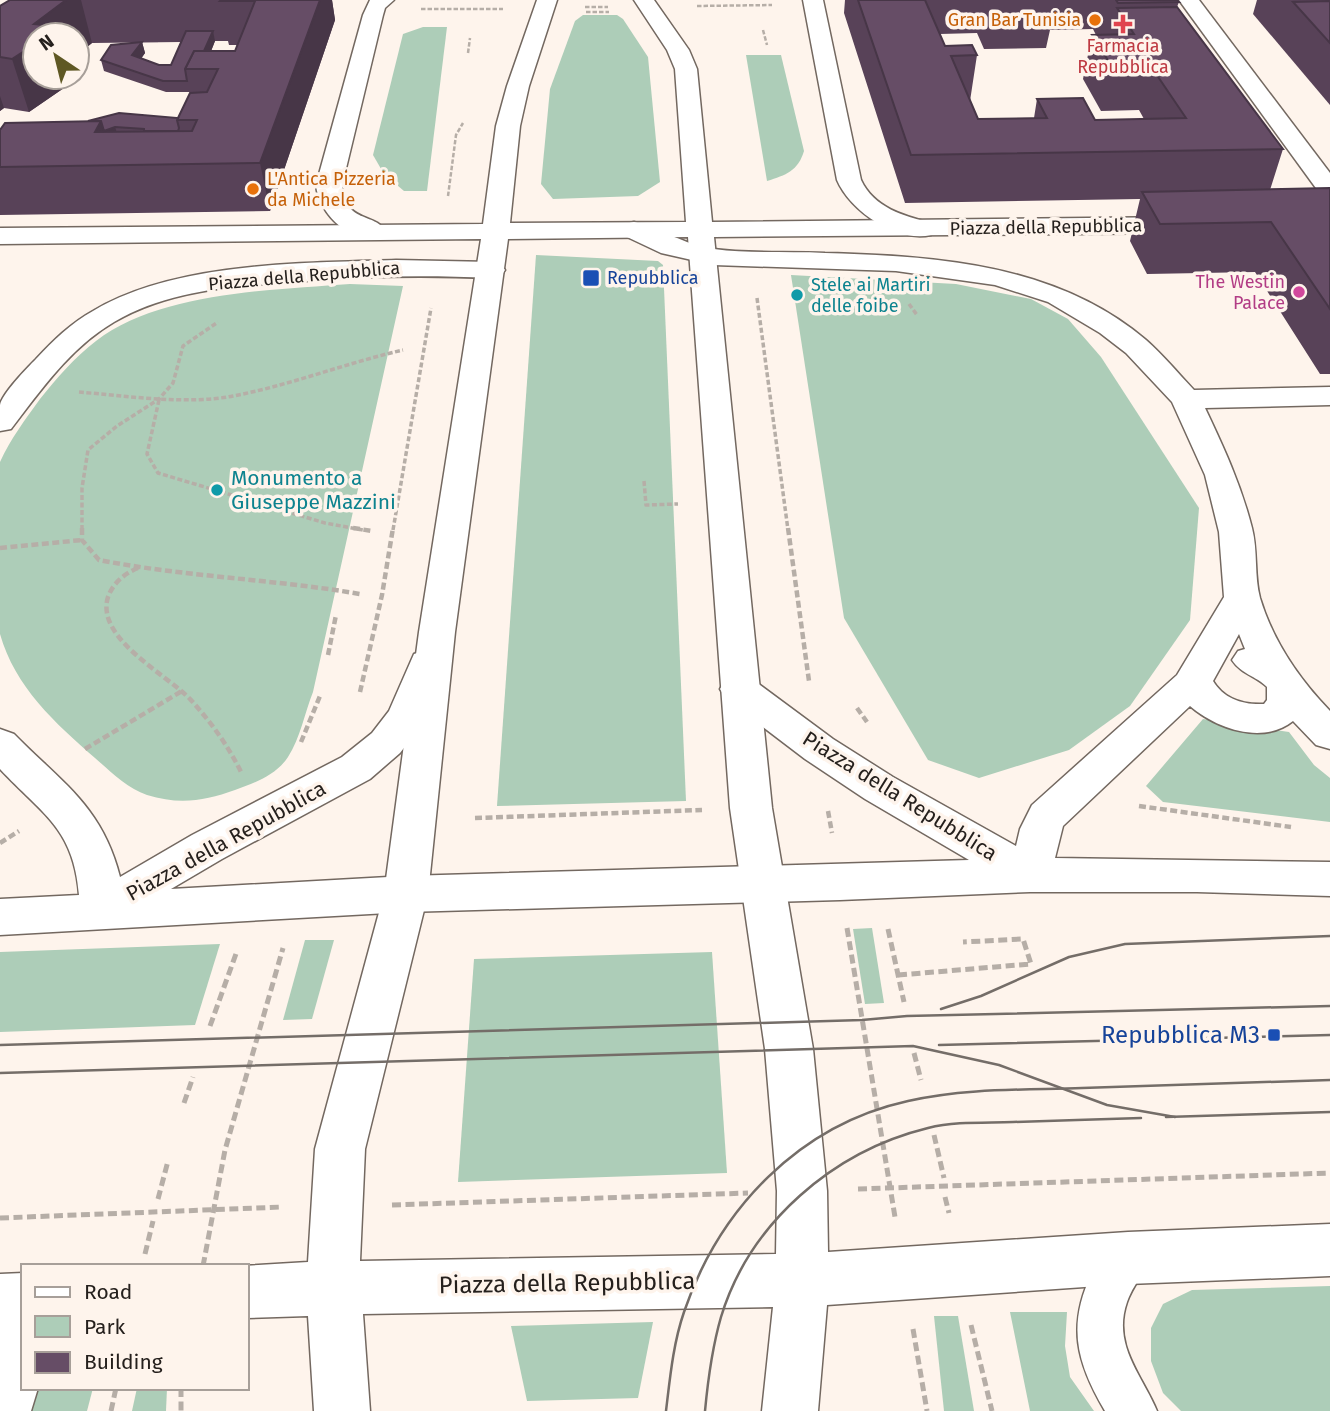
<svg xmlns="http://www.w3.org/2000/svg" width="1330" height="1411" viewBox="0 0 1330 1411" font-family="'Fira Sans',sans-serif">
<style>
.green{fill:#adcdb8}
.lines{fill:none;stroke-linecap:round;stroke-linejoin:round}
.lane-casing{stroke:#736860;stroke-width:3}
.street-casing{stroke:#736860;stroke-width:3}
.secondary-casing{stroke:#736860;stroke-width:3}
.path-far3{stroke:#b6aea7;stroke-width:2.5;stroke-dasharray:4.5 2;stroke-linecap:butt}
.path-far2{stroke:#b6aea7;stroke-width:3.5;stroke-dasharray:5 2.5;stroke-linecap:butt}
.path-far1{stroke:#b6aea7;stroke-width:4.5;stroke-dasharray:7 3.5;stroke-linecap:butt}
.path{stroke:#b6aea7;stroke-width:5;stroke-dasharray:9 4.5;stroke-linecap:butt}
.lane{fill:#fff;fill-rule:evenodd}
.street{fill:#fff;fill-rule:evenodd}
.secondary{fill:#fff;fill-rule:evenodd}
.tram{stroke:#746d68;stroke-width:2.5}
.wall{fill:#584258;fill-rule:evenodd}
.shaded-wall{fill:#473647}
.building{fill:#664d66;stroke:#473647;stroke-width:2}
.food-dot{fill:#e8710a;stroke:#fef4ec;stroke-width:2.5}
.health-dot{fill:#e0444e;stroke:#fef4ec;stroke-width:2.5}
.transit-dot{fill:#1a4fb4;stroke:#fef4ec;stroke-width:2.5}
.hotel-dot{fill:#d1479c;stroke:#fef4ec;stroke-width:2.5}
.culture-dot{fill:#0f9aa8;stroke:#fef4ec;stroke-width:2.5}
.labels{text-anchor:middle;stroke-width:7;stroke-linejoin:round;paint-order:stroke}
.far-food-label{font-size:18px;fill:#c56008;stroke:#fef4ec;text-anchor:end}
.far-health-label{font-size:18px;fill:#be3a42;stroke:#fef4ec}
.far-street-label{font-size:18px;fill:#25201d;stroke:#fef4ec}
.far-transit-label{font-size:18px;fill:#164399;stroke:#fef4ec;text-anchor:start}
.far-hotel-label{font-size:18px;fill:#b23c85;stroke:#fef4ec;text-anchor:end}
.far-culture-label{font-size:18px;fill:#0d838f;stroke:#fef4ec;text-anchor:start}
.culture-label{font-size:21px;fill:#0d838f;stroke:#fef4ec;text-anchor:start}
.street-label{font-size:21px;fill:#25201d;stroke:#fef4ec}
.near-transit-label{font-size:24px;fill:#164399;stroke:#fef4ec;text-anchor:end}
.near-street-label{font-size:24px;fill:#25201d;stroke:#fef4ec}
</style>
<rect width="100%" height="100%" fill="#fef4ec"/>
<g class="green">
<path d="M583 15H617L623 19 648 57 660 182 638 196 553 199 541 184 550 89 575 21Z"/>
<path d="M423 27H447L427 191H404L384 174 373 155 403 34Z"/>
<path d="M746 55H781L804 151C798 171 786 175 767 181Z"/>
<path d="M536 255 658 261 663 265 686 801 497 806Z"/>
<path d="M791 275 956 284 1031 299 1068 319 1101 357 1199 508 1190 620 1130 706 1069 750 979 778 928 760 844 618Z"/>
<path d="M350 284 403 286 313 692C305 712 300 739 288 757 276 775 255 783 235 790 205 801 179 805 147 795 127 788 111 772 95 758 55 723 15 687 0 634V462C11 438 25 420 40 399 56 379 75 357 96 341 160 292 272 290 350 284Z"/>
<path d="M1203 719 1289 732 1314 765 1330 778V822L1163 802 1146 786Z"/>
<path d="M872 928 884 1003 865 1004 853 929Z"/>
<path d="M305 940H334L312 1019 283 1020Z"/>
<path d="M220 944 195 1025 0 1032V952Z"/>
<path d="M712 952 727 1173 458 1182 474 959Z"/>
<path d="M1330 1286V1411H1181L1163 1393 1151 1361V1328L1163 1304 1192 1290Z"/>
<path d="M1010 1312H1067L1065 1346 1070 1377 1094 1411H1030Z"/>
<path d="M934 1316H958L974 1411H944Z"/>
<path d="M653 1322 638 1398 527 1401 511 1326Z"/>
<path d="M39 1388H93L87 1411H31Z"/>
<path d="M137 1388H167L166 1411H132Z"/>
</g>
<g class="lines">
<g class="lane-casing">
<path id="lane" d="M1128 1236 1144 1242 1151 1258C1144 1273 1132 1287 1127 1302 1112 1345 1142 1375 1157 1411H1105C1076 1362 1067 1325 1092 1273 1101 1255 1109 1243 1128 1236Z"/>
</g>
<g class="street-casing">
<g id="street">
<path d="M370 0H394L385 8 383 15 342 185C346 225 373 211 387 232L383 238C352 245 319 215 316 185L363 15Z"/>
<path d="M803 0H823L861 180C874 208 904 216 931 223L935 229 931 235C897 243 850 211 837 180Z"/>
<path d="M634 222C662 229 685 245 714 249 750 254 789 251 825 253 937 256 1057 264 1146 340 1163 355 1178 373 1194 390L1330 387V405L1205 408C1224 448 1241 485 1252 528 1258 551 1254 576 1260 598 1273 641 1299 679 1330 711V749L1316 745 1293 721C1263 745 1217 729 1190 706L1063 826 1055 858 1330 862V896L1197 892H1030L840 900 406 912 0 935V899L79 895C74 828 42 814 0 769V729L14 734C62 783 102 806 120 877L192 835 342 757 372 733 389 711 414 654 427 650 440 654 446 663 420 727 400 753 370 779 222 859 171 889 406 876 969 860 865 799 805 759 726 699 720 689 726 679 739 675 752 679 833 739 893 777 1016 846 1020 829 1032 805 1177 675 1224 597 1219 532 1205 475 1172 402 1126 353 1100 333 1048 302 995 285 896 271 714 265 661 253 625 236 621 230 625 224ZM1239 634 1245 649 1238 651 1232 660C1241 674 1256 676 1267 687V700L1264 704C1243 705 1224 699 1213 681Z"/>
<path d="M396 260 491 262 501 264 505 270 501 276 491 278C425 275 360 276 294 282 233 286 168 290 114 322 71 347 41 390 11 429L0 431C0 423 0 413 0 405 2 394 27 368 36 359 53 341 71 323 93 311 175 262 302 263 396 260Z"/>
</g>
</g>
<g class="secondary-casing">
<g id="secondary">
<path d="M537 0H557L529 86 520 126 510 223 686 222 675 69 667 50 634 0H654L689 50 697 69 712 222 1185 217 1194 219 1198 225 1194 231 1185 233 714 237 772 808 813 1049 827 1191 828 1252 1128 1232 1330 1224V1276L1128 1284 827 1305 818 1411H762L773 1307 363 1314 370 1411H314L308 1316 247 1318V1266H243L308 1262 315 1149 384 894 419 632 481 239 0 244V228L483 224 496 126 507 86ZM688 237 730 808 765 1049 777 1191 776 1254 360 1261 365 1149 428 894 455 632 508 239Z"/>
<path d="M1179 0H1199L1330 173V198L1321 195Z"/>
<path d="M23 1273V1388H38L31 1411H0V1274Z"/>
</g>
</g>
<g class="path-far3">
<path d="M697 6 772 5"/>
<path d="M585 7H608"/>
<path d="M421 9H503"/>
<path d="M586 12H609"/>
<path d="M763 30 767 45"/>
<path d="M468 53 470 38"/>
<path d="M448 196 456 135 463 123"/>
</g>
<g class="path-far2">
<path d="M757 298 788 530"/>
<path d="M909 304 917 315"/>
<path d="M79 392C126 396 187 405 233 396 291 385 346 363 403 350"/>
<path d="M159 400 147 454 158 473 325 523 363 530"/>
<path d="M644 481 646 505 678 504"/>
<path d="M82 530V488L88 450 117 426 159 399 173 383 183 346 218 322"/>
<path d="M393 530 431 308"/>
</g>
<g class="path-far1">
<path d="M82 528V540L99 560C186 577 273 579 360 594"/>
<path d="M353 528 372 531"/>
<path d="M788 528 809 681"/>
<path d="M0 548 82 540"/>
<path d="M138 568C125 573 113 583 108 597 95 638 166 674 190 699 211 722 229 747 242 774"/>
<path d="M328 655 336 615"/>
<path d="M360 692 382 595 393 528"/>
<path d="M857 708 867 722"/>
<path d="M301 742 320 696"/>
<path d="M85 749 182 691"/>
<path d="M1139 806 1291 827"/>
<path d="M828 811 832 833"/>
<path d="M475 818 702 810"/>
<path d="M0 843 19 831"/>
</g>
<g class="path">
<path d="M847 928 895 1217"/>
<path d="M888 929 904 1002"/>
<path d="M898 975 1031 964 1023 939 963 942"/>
<path d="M210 1026 237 951"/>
<path d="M914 1053 921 1080"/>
<path d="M184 1103 193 1077"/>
<path d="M934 1135 944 1178"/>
<path d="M858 1189 1330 1173"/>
<path d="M945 1197 949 1213"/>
<path d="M158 1199 168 1161"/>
<path d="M392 1205 748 1193"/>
<path d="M0 1218 282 1207"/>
<path d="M145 1254 153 1221"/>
<path d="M203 1266 225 1150 283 948"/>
<path d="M971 1325 992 1411"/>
<path d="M913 1329 927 1411"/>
<path d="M181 1388V1411"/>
<path d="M111 1411 116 1388"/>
</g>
<use href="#lane" class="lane"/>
<use href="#street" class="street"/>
<use href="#secondary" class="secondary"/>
<g class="tram">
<path d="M941 1009 981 996 1069 957 1125 944 1330 936"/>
<path d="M0 1045 862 1020 907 1016 1330 1006"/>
<path d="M939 1045 1330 1035"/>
<path d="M0 1073 913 1046 999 1065 1107 1105 1175 1117"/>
<path d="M1166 1117 1330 1112"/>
<path d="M666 1411C670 1378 673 1344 684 1312 719 1209 799 1125 908 1101 965 1088 1024 1090 1082 1088 1164 1085 1247 1083 1330 1080"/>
<path d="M705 1411C708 1379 712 1348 721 1317 750 1222 834 1151 928 1128 956 1121 985 1123 1013 1122 1056 1121 1098 1119 1141 1118"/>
</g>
</g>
<g class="wall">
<path d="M10 0H332L335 20 270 211 0 215V130L88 121 178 118 190 93V92H166L104 71 101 60 142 42 145 53 141 59 159 65H171L181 42 92 43 77 55V35L35 77H77V79L29 112 4 108 0 111V6ZM215 41H228L229 45H237L235 51H211Z"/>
<path d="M845 0H1177L1179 2 1177 7 1283 149 1270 190 1330 188V374H1320L1255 272 1147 274 1130 241 1140 199 905 203 844 13ZM1093 29 1096 35H1092L1083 79 1101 111 1139 110 1144 119 1095 120 1037 99 1034 118 978 119 970 101 977 55 945 46 940 34 977 33 984 49 1046 48 1050 30Z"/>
<path d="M1257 0H1330V105L1253 14Z"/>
</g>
<g class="shaded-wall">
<path d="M66 0H81L92 43 77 55V35H37L34 24Z"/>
<path d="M320 0H332L335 20 270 211 260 163Z"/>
<path d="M213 31 215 41 204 69H197Z"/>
<path d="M142 42 145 53 135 66 132 55Z"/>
<path d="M35 44V77H77V79L29 112 12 59Z"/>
<path d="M0 96 4 108 0 111Z"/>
<path d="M101 121 115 127 119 138 0 167Z"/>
</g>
<g class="building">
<path d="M10 0H66L34 24 62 27 49 35H35V44L12 59 0 57V6Z"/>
<path d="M221 0H320L260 163 0 167V130L5 123 101 121 95 132 192 131 197 120H177L190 93 207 92 218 69H185L194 51H235L255 1H220Z"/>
<path d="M858 0H925L945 46 972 45 977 55 951 56 978 119 1047 118 1037 99 1083 98 1095 120 1186 118 1150 65H1111L1092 35 1134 34 1117 8 1177 7 1283 149 911 155Z"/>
<path d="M1116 0H1177L1179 2 1118 3Z"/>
<path d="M1330 1V43L1293 2Z"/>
<path d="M186 31H213L204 51H194L185 69 187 81H163L101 60 111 45 142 42 132 55 159 65H171Z"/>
<path d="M119 113 178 118 177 120 179 128 178 131H144V129L115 127 104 131 101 121H88Z"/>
<path d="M1330 188V309L1271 222 1160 224 1142 192Z"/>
</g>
<g class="food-dot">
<circle cx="1095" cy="20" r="7"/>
<circle cx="253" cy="189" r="7"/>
</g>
<path class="health-dot" d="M1119.5 13.5h7v7h7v7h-7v7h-7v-7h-7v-7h7z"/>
<g class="transit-dot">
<rect x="582" y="269" width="18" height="18" rx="3.5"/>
<rect x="1267" y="1028" width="14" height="14" rx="3.5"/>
</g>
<circle class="hotel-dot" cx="1299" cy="292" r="7"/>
<g class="culture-dot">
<circle cx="797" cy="295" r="7"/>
<circle cx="217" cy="490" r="7"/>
</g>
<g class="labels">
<g class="far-food-label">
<text x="1081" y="26">Gran Bar Tunisia</text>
<text x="267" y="185" text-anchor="start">L'Antica Pizzeria<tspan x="267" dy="21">da Michele</tspan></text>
</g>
<g class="far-health-label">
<text x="1123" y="52">Farmacia<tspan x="1123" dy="21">Repubblica</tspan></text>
</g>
<g class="far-street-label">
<text transform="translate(1046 227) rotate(-1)" y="6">Piazza della Repubblica</text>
<text transform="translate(304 276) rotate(-5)" y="6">Piazza della Repubblica</text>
</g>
<g class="far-transit-label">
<text x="607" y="284">Repubblica</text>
</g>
<g class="far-hotel-label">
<text x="1285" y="288">The Westin<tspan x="1285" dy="21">Palace</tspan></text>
</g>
<g class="far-culture-label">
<text x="811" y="291">Stele ai Martiri<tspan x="811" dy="21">delle foibe</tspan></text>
</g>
<g class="culture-label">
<text x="231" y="485">Monumento a<tspan x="231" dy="24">Giuseppe Mazzini</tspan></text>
</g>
<g class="street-label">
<text transform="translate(900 796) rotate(32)" y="7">Piazza della Repubblica</text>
<text transform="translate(226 841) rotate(-29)" y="7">Piazza della Repubblica</text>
</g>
<g class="near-transit-label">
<text x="1260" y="1043">Repubblica M3</text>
</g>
<g class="near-street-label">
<text transform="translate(567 1283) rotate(-1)" y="8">Piazza della Repubblica</text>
</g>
</g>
<rect x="21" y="1264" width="228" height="126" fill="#fef4ec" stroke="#a79f99" stroke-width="2"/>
<rect x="35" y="1287" width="35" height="10" fill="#ffffff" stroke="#a79f99" stroke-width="2"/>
<text x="84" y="1299" font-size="21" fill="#25201d">Road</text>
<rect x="35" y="1316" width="35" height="21" fill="#adcdb8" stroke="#a79f99" stroke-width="2"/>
<text x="84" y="1334" font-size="21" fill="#25201d">Park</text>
<rect x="35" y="1352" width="35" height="21" fill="#664d66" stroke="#a79f99" stroke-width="2"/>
<text x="84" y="1369" font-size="21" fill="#25201d">Building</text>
<g transform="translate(56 56) rotate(325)"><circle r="33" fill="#fef4ec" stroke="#a79f99" stroke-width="2"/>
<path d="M0-5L12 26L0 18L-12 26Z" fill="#5f5824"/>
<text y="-10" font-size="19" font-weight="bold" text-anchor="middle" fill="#25201d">N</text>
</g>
</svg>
